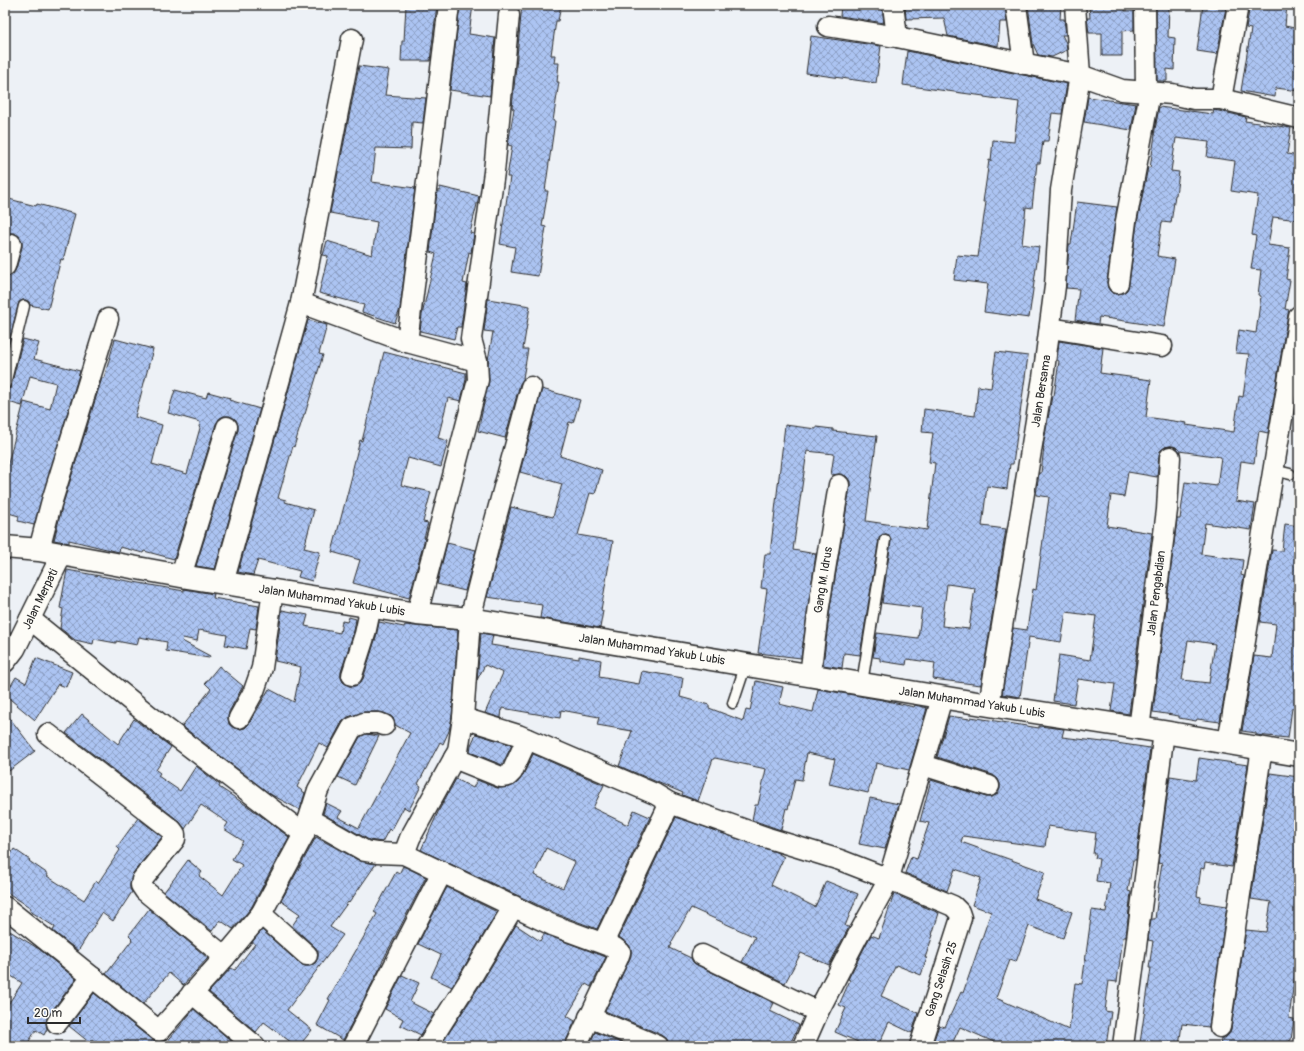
<svg xmlns="http://www.w3.org/2000/svg" width="1304" height="1051" viewBox="0 0 1304 1051" font-family="Pangolin,sans-serif">
<style>
.building{fill:url(#building-cross-hatch);stroke:#2b2b2b;fill-rule:evenodd}
.lines{fill:none;stroke-linecap:round;stroke-linejoin:round}
.lane-casing{stroke:#2b2b2b;stroke-width:13}
.street-casing{stroke:#2b2b2b;stroke-width:23}
.secondary-casing{stroke:#2b2b2b;stroke-width:25}
.lane{stroke:#fdfcf7;stroke-width:10}
.street{stroke:#fdfcf7;stroke-width:20}
.secondary{stroke:#fdfcf7;stroke-width:22}
.labels{text-anchor:middle;stroke-width:3.5;stroke-linejoin:round;paint-order:stroke}
.street-label{font-size:12px;fill:#2b2b2b;stroke:#fdfcf7}
</style>
<defs>
<pattern id="building-cross-hatch" width="8" height="8" patternUnits="userSpaceOnUse"><rect width="8" height="8" fill="#acc4f2"/><path d="M0 0l8 8M0 8l8-8" fill="none" stroke="#8c9fc4"/></pattern>
</defs>
<rect width="100%" height="100%" fill="#edf1f6"/>
<filter id="ink" filterUnits="userSpaceOnUse"><feTurbulence type="fractalNoise" baseFrequency=".025" numOctaves="2"/><feDisplacementMap in="SourceGraphic" scale="8" xChannelSelector="R" yChannelSelector="G"/><feConvolveMatrix kernelMatrix="1 2 1 2 8 2 1 2 1" color-interpolation-filters="sRGB"/></filter>
<g filter="url(#ink)">
<g class="building">
<path d="M406 5H437L430 61H401L402 41H404Z"/>
<path d="M460 5H473L469 34 495 38 490 96 450 90Z"/>
<path d="M522 5H561L558 21H556L551 55H555L554 63H559L557 82H559L553 121H555L545 191H548L542 226 546 227 538 276 511 272 515 247 500 244 510 177H507L512 146 508 145 514 109 512 108Z"/>
<path d="M841 5H882L884 23 840 16Z"/>
<path d="M905 5H1005L1007 22H1000L998 46 948 36 944 18 906 19Z"/>
<path d="M1028 5 1061 6 1060 19H1064L1066 35H1062L1066 43 1067 50 1052 57 1038 55 1033 44Z"/>
<path d="M1089 5H1125V11H1134V30L1122 31V56H1102V33H1089L1087 18H1090Z"/>
<path d="M1156 5H1169L1168 37 1175 38 1174 70 1167 69V81H1157Z"/>
<path d="M1203 5 1226 8 1217 54 1197 51Z"/>
<path d="M1250 5H1287L1285 26 1299 29V91L1276 88 1275 97 1241 91 1251 29 1246 28Z"/>
<path d="M811 36 881 46 876 83 806 73Z"/>
<path d="M907 51 1067 84 1062 114 1052 113 1048 141H1043L1040 163H1037L1032 208 1026 207 1022 244 1039 247 1029 318 984 312 988 284 954 280 957 255 978 257 986 202H983L986 182 989 160 991 161 993 140 1014 142 1019 102 984 97V96L903 85Z"/>
<path d="M359 66 389 70 385 95 426 98 423 123 412 122 411 149 376 148 372 182 415 188 400 309 395 323 362 312 364 305 319 293 328 256 323 255 327 241 372 255 377 222 330 213Z"/>
<path d="M1088 97 1136 104 1131 130 1084 122Z"/>
<path d="M1159 107 1213 114 1214 110 1228 113 1246 117 1245 121 1291 128 1287 154 1299 156V220L1273 217 1268 245 1290 248 1286 279 1290 280 1285 309 1289 310 1285 331 1268 433 1259 431 1254 463 1241 461 1236 501 1255 504 1251 530 1205 523 1201 554 1243 560 1241 575 1244 576 1220 722 1197 719 1196 721 1179 718V716L1153 712 1177 519H1180L1185 482 1217 486 1221 457 1179 451 1176 447 1171 446 1165 447 1160 451 1159 456 1157 477 1128 472 1124 497 1111 495 1107 526 1152 533 1129 714 1111 711 1115 684 1078 679 1074 704 1053 701 1059 655 1090 660 1096 616 1066 612 1061 642 1029 637 1020 697 1002 694 1013 628 1027 630 1033 589 1036 590 1049 497 1036 495 1039 473H1041L1044 447H1043L1052 396H1054L1059 361 1057 360 1059 341 1103 348 1100 373 1151 380 1146 417 1187 423 1186 425 1234 432 1239 396 1243 397 1249 354 1236 353 1239 330 1256 333 1261 296 1258 295 1261 270 1251 269 1256 236 1252 235 1258 195 1231 191 1235 161 1207 157 1209 142 1176 138 1171 171 1179 172 1176 195H1175L1171 223 1162 222 1157 256 1175 259 1164 327 1099 317 1098 324 1075 320 1079 289 1066 288 1069 244H1071L1077 202 1117 207 1107 282 1108 288 1111 292 1116 294 1123 293 1127 290 1129 284 1137 223 1148 167 1150 168 1155 135H1154ZM1188 640 1215 644 1209 683 1182 680Z"/>
<path d="M440 187 479 196 470 233 474 234 471 253 469 252 463 283 467 284 461 327H457L454 339 420 331 422 315 436 254 430 252 437 191H440Z"/>
<path d="M5 198 36 206 37 204 75 214 63 260 61 259 48 309 30 305 29 302 26 300H23L19 302 5 357V277H8L13 274 16 269 22 247V241L19 236 14 233H8L5 235Z"/>
<path d="M488 299 530 306 523 349H528L523 378H524L520 384 505 438 478 431 489 380 488 360 493 332 484 331Z"/>
<path d="M308 320 327 325 319 354 323 355 305 414H304L294 447 293 446 278 498 286 500 285 502 314 510 304 548 320 552 312 581 298 577 300 571 258 560 253 575 238 572Z"/>
<path d="M23 339 39 343 34 359 80 371 34 525 18 521 19 516 5 512V475L24 402 50 409 56 383 30 376 22 406 5 401V390L9 389 11 386Z"/>
<path d="M115 339 153 349 135 417 162 425 152 464 187 474 200 428 199 427 200 422 168 413 175 390 206 398 208 392 230 398 229 400 260 409 215 569 196 566 238 430V425L236 420 230 416H224L220 418 216 424 174 559 144 551 143 553 120 547 119 552 69 540V543L54 540 62 507 102 378H104Z"/>
<path d="M384 352 466 373V379L461 401 448 398 438 438 448 441 441 467 408 458 401 485 431 492 423 522 428 523 424 538H425L409 598 353 583 360 560 332 552 353 472H352L360 440 362 441Z"/>
<path d="M996 352 1028 356 1013 464H1010L1007 489 987 486 982 526 1006 529 981 685 933 679 935 663 907 659 906 665 880 661V658L873 657 877 633 918 638 922 608 882 603 891 541 889 535 886 534 880 536 879 539 860 655 844 653 842 668 823 665 830 608 850 487V481L846 476 840 474 831 475 834 454 807 451 793 550 816 554 801 658 758 653 767 589 761 588 765 554H770L785 425 816 429V427L833 429V431L877 436 866 521 927 530 935 463 929 462 933 433 922 432 924 409 975 416 978 386 991 388ZM947 584 975 588 969 629 942 626Z"/>
<path d="M542 389 580 400 573 423 569 422 560 456 602 470 595 494 590 493 578 535 613 541 601 610 603 611 600 628 540 618 542 605 487 597 511 507 553 517 562 484 520 472Z"/>
<path d="M1298 390H1299V409H1295Z"/>
<path d="M1285 524 1299 526V709L1292 708 1288 738 1256 735V733L1242 731 1254 656 1272 658 1276 624 1260 622 1272 550 1282 551Z"/>
<path d="M447 543 476 550 465 591 437 584Z"/>
<path d="M67 570 184 591V589L214 594 213 598 259 606 256 629 250 628 246 649 225 645 227 635 199 630 197 641 183 638 182 641 210 656 209 658 166 651 167 642 139 637 137 645 116 641V643L94 639 93 644 75 640 60 628 63 609 60 608Z"/>
<path d="M282 610 308 615 305 626 340 633 342 621 347 622 349 617 356 619 354 631 341 672V678L343 682 349 686H355L359 684 363 679 376 637 379 622 404 627 405 625 458 630 452 717 449 731 443 744 440 742 418 784 421 786 409 810 404 807 391 831 389 829 382 842 369 840 323 814 326 803 342 811 338 817 359 828 410 733 395 725 393 718 389 715 379 712H364L348 717 342 722 328 748 319 743 297 787 305 793 300 810 270 794 182 726 211 689 205 683 219 666 243 686 229 712 228 718 229 724 234 728 240 729 245 728 249 724 269 689 294 702 301 667 275 661Z"/>
<path d="M481 633 493 635 491 645 579 659V656L601 660 599 677 639 684 642 671 683 678 680 697 709 705V708L743 721 746 710 750 711 756 681 783 687 779 704 813 712 818 689 883 700 914 707 915 705 927 708 909 770 876 763 875 769H874L868 793 829 784 835 759 807 753 802 780 795 779 788 809 786 808 781 830 752 820 755 805H758L766 769 715 758 713 759 698 801 682 795 683 793 619 766 632 731 597 725 599 717 561 710 560 718 502 708 501 718 485 713 503 673 485 665 477 680Z"/>
<path d="M36 658 72 672 66 687 58 684 35 720 5 695 16 677 26 683Z"/>
<path d="M5 712 35 751 5 774Z"/>
<path d="M82 714 118 744 134 719 171 747 156 770 160 773 158 776 180 791 196 766 220 785 219 787 249 807 289 837 251 908 233 929 220 920 212 931 164 892 188 860 202 872 199 876 223 895 242 865 232 859 243 841 224 829 228 823 201 805 185 829 179 821 66 733Z"/>
<path d="M949 716 970 719 971 717 1039 728V726L1064 729 1062 737 1103 742V741L1150 748 1136 860H1133L1128 891 1131 892 1126 937H1123L1117 982 1109 981 1105 1011 1111 1012 1106 1046H1003L960 1027 951 1046H932L939 1025 945 1027 961 992 963 993 991 912 972 905 981 878 955 869 947 891 905 873 911 857 917 859 929 823 920 821 931 780 986 797H991L996 795 1000 789V784L998 779 993 775 937 757ZM1048 826 1096 833 1093 854H1096L1095 858 1099 859 1096 881 1110 883 1106 912 1092 910 1082 984 1075 983 1069 1030 996 998 1010 960 1016 962 1029 926 1063 938 1072 912 1035 899 1045 872 961 842 963 836 1045 847Z"/>
<path d="M366 734 379 736 355 785 338 777 360 737Z"/>
<path d="M476 734 512 745 502 765 470 752 471 745Z"/>
<path d="M533 754 604 785 593 808 628 825 634 810 650 817 597 929 557 914 421 850 439 810 456 779 473 788 477 780 497 788 510 787 516 784 522 777ZM546 848 575 862 563 888 534 875Z"/>
<path d="M1199 758 1248 765 1232 867 1205 863 1204 869 1201 868 1197 896 1201 897 1200 902 1227 906 1209 1027 1182 1024 1179 1046H1162L1140 1043 1151 968H1149L1153 941 1148 940 1151 919H1155L1159 888H1158L1162 864 1158 863 1170 776 1196 780Z"/>
<path d="M1270 773 1299 777V975L1295 974 1289 1018 1294 1019 1291 1040H1290L1289 1046H1220L1221 1038H1225L1229 1034 1231 1029 1246 930 1266 932 1271 902 1251 899Z"/>
<path d="M870 798 899 804 885 849 859 844Z"/>
<path d="M676 817 776 852 784 857 771 885 815 907 826 881 858 894 845 926 849 927 829 965 801 953 785 983 742 962 755 937 691 908 671 943 672 944 670 948 691 958 693 962 697 965 774 1003 770 1011 799 1025 789 1046H669L667 1039 662 1035 605 1011 631 956V948L627 943 619 937Z"/>
<path d="M138 818 162 837 133 873 130 883V889L132 892 113 921 102 913 78 951 53 931 55 927 30 911 31 908 5 891V864L14 849 30 860 29 861 48 874 47 876 84 900 96 881 98 883 120 850 117 847Z"/>
<path d="M316 837 360 861 376 864 349 903 348 902 330 927 343 935 287 1010 312 1030 299 1046H296L264 1022 256 1032 209 992 231 968 235 970 255 944 252 942 262 930 300 964 305 966H310L316 962 318 957V951L315 947 292 926 300 914 281 901Z"/>
<path d="M403 866 426 877 381 964H382L343 1040 317 1025 330 1000 328 999 377 914 374 912 396 872 399 874Z"/>
<path d="M447 887 497 912 452 987 431 977 441 955 418 944Z"/>
<path d="M894 894 939 913 932 935H933L925 958H927L921 975 896 965 881 996 918 1013 912 1033 889 1022 878 1046H867L835 1032 846 1008 839 1005 850 980 848 979 871 935 879 938Z"/>
<path d="M149 909 208 958 183 985 169 973 143 1004 106 974 132 940 131 939 132 938 129 935Z"/>
<path d="M516 925 540 941 544 934 606 957 591 987 586 984 567 1016 575 1021 566 1041 565 1046H443L441 1045 482 982Z"/>
<path d="M5 928 39 949 76 979 48 1016 46 1022 47 1029 44 1035 36 1030 26 1046H5V1009L22 983 5 972Z"/>
<path d="M402 975 419 983 410 1002 434 1014 421 1035 400 1025 403 1019 385 1009Z"/>
<path d="M94 993 152 1040 157 1042 164 1041 166 1043 194 1009 237 1046H101L92 1039 90 1043 69 1026Z"/>
<path d="M595 1032 628 1046H589Z"/>
</g>
<g class="lines">
<g class="lane-casing">
<g id="lane">
<path d="M5 384 24 306"/>
<path d="M1274 470 1290 474"/>
<path d="M862 683 885 540"/>
<path d="M733 703 746 664"/>
</g>
</g>
<g class="street-casing">
<g id="street">
<path d="M893 5 897 37"/>
<path d="M1016 5 1024 64"/>
<path d="M1145 5 1146 91"/>
<path d="M828 26 897 37 1080 75 1122 90 1172 94 1194 99H1221L1299 118"/>
<path d="M1221 99 1238 5"/>
<path d="M5 266 11 244"/>
<path d="M1118 283 1126 221 1150 92"/>
<path d="M301 303 407 342 477 361"/>
<path d="M1050 328 1162 346"/>
<path d="M407 342 449 5"/>
<path d="M39 550 51 504 108 319"/>
<path d="M181 576 227 427"/>
<path d="M223 583 301 303 352 39"/>
<path d="M417 614 478 380 477 361 471 339 494 172 509 15"/>
<path d="M30 619 151 717 304 834"/>
<path d="M5 662 15 649 62 554"/>
<path d="M352 675 365 634 371 606"/>
<path d="M810 675 819 606 839 485"/>
<path d="M989 705 1043 378 1055 286 1061 190 1080 75 1075 5"/>
<path d="M239 718 254 691 262 668 273 590"/>
<path d="M463 718 518 735 655 794 670 803 768 838 840 860 889 879 953 906 959 912 961 918 920 1046"/>
<path d="M1139 729 1167 510 1170 457"/>
<path d="M48 734 172 830 175 834V839L142 880 141 885 145 891 225 957"/>
<path d="M1228 743 1299 316"/>
<path d="M454 758 501 777 508 776 512 772 527 739"/>
<path d="M923 765 989 786"/>
<path d="M309 819 365 851 377 853 404 854 552 925 615 948 620 952 618 958 576 1046"/>
<path d="M404 854 410 838 458 751 463 718 470 619 492 532 531 387"/>
<path d="M5 907 159 1031 225 957 261 914 304 834 318 790 352 728 364 723H379L384 725"/>
<path d="M261 914 307 955"/>
<path d="M603 943 670 803"/>
<path d="M702 955 818 1012"/>
<path d="M192 993 255 1046"/>
<path d="M589 1017 658 1046"/>
<path d="M57 1023 92 977"/>
<path d="M1220 1027 1262 748"/>
<path d="M353 1046 442 872"/>
<path d="M427 1046 472 976 514 906"/>
<path d="M803 1046 818 1012 857 937 888 881 942 698"/>
<path d="M1123 1046 1164 732"/>
</g>
</g>
<g class="secondary-casing">
<path id="secondary" d="M5 547 39 550 181 576 417 614 470 619 989 705 1164 732 1299 755"/>
</g>
<use href="#lane" class="lane"/>
<use href="#street" class="street"/>
<use href="#secondary" class="secondary"/>
</g>
</g>
<g class="labels">
<g class="street-label">
<text transform="translate(1041 391) rotate(-81)" y="4">Jalan Bersama</text>
<text transform="translate(823 580) rotate(-81)" y="4">Gang M. Idrus</text>
<text transform="translate(1156 593) rotate(-83)" y="4">Jalan Pengabdian</text>
<text transform="translate(40 599) rotate(-64)" y="4">Jalan Merpati</text>
<text transform="translate(332 600) rotate(9)" y="4">Jalan Muhammad Yakub Lubis</text>
<text transform="translate(652 649) rotate(9)" y="4">Jalan Muhammad Yakub Lubis</text>
<text transform="translate(972 702) rotate(9)" y="4">Jalan Muhammad Yakub Lubis</text>
<text transform="translate(941 979) rotate(-72)" y="4">Gang Selasih 25</text>
</g>
</g>
<rect width="1304" height="1051" fill="none" stroke="#fdfcf7" stroke-width="20"/>
<rect x="10" y="10" width="1284" height="1031" fill="none" stroke="#2b2b2b" stroke-width="1.5" filter="url(#ink)"/>
<path d="M28 1017v6h52v-6" fill="none" stroke="#2b2b2b" stroke-width="2"/>
<text x="34" y="1017" font-size="12" fill="#2b2b2b" stroke="#fdfcf7" stroke-width="3" paint-order="stroke">20 m</text>
</svg>
